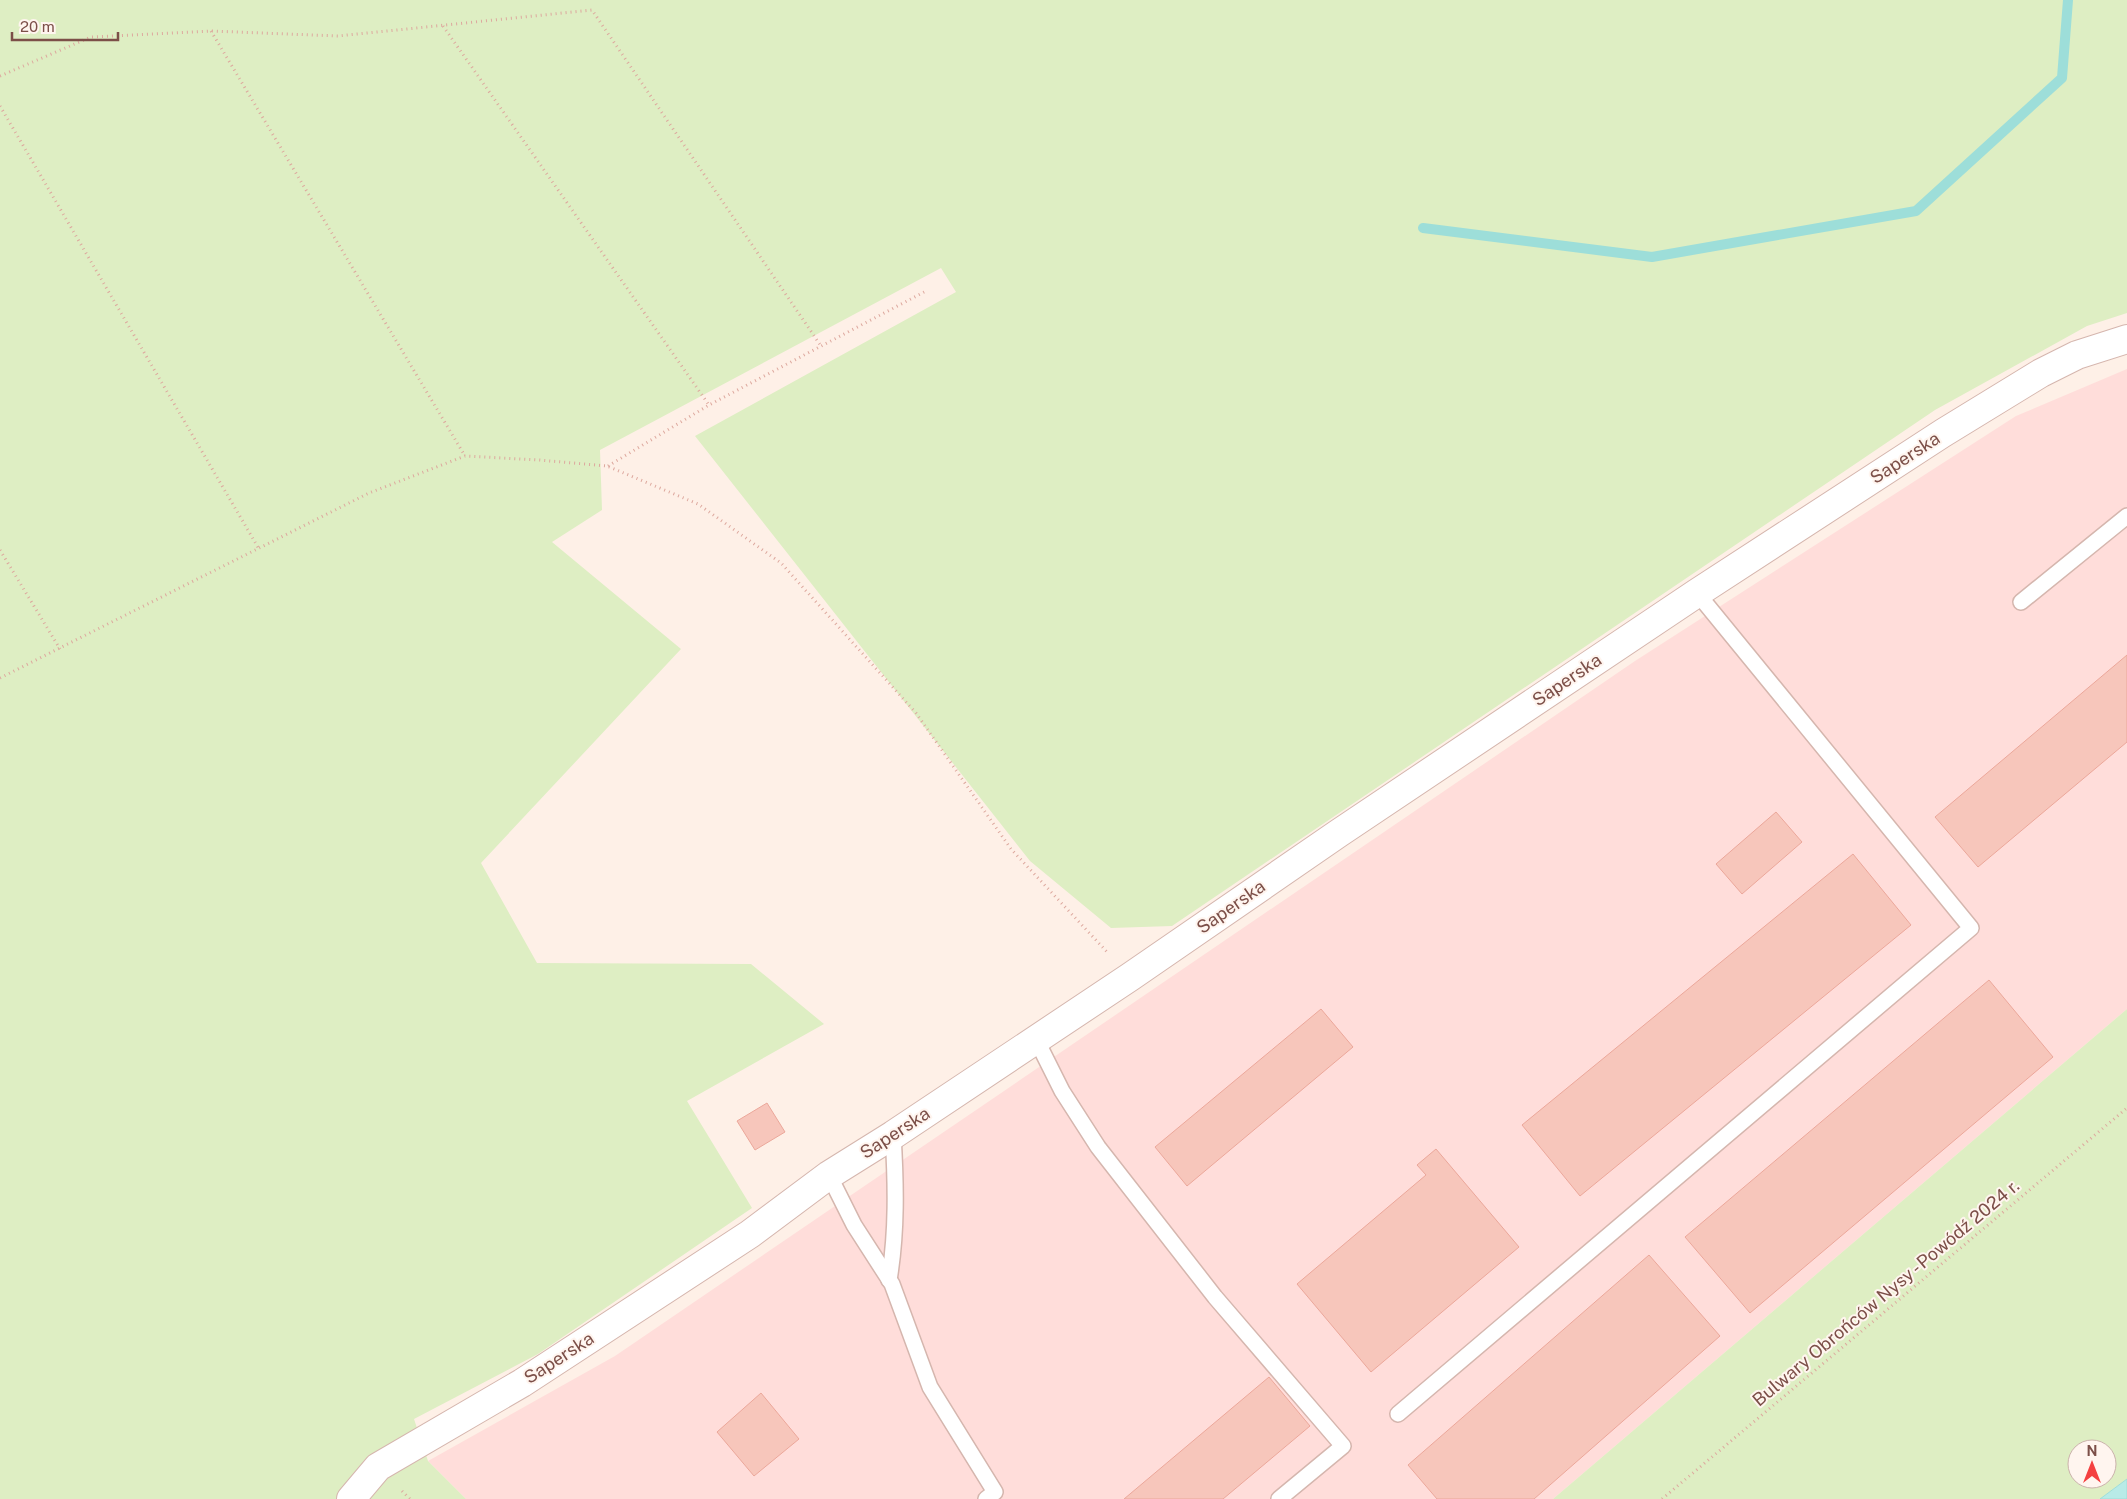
<svg xmlns="http://www.w3.org/2000/svg" width="2127" height="1499" viewBox="0 0 2127 1499" font-family="'Public Sans',sans-serif">
<style>
.commercial{fill:#ffddda}
.green{fill:#deeec3;fill-rule:evenodd}
.water{fill:#b8ebe7;stroke:#9dded9}
.lines{fill:none;stroke-linecap:round;stroke-linejoin:round}
.stream{stroke:#9dded9;stroke-width:10}
.building{fill:#f7c6bb;stroke:#eba79a}
.lane-casing{stroke:#d5b6ae;stroke-width:18}
.street-casing{stroke:#d5b6ae;stroke-width:30}
.path{stroke:#dda89e;stroke-width:3;stroke-dasharray:1 4;stroke-linecap:butt}
.lane{stroke:#fff;stroke-width:15}
.street{stroke:#fff;stroke-width:28}
.labels{text-anchor:middle;stroke-width:4;stroke-linejoin:round;paint-order:stroke}
.street-label{font-size:18px;fill:#7c4f48;stroke:#fff5ef}
</style>
<rect width="100%" height="100%" fill="#fef0e7"/>
<path class="commercial" d="M2127 369V1009L1553 1499H466L428 1461 615 1356 1635 661 2016 416Z"/>
<g class="green">
<path d="M0 0H2127V313L2087 326 1935 410 1172 926 1111 928 1030 861 695 436 956 292 941 268 600 450 602 510 552 542 681 649 481 863 537 963 751 964 824 1024 687 1101 752 1208 538 1354 414 1419 428 1461 466 1499H0Z"/>
<path d="M2127 1009V1479L2100 1499H1553ZM2077 1449H2107V1479H2077Z"/>
</g>
<path class="water" d="M2127 1479V1499H2100Z"/>
<g class="lines">
<path class="stream" d="M1423 228 1652 257 1916 211 2062 78 2068 0"/>
</g>
<g class="building">
<path d="M2127 655V742L1978 867 1935 817Z"/>
<path d="M1776 812 1802 842 1742 894 1716 864Z"/>
<path d="M1853 854 1911 925 1580 1196 1522 1125Z"/>
<path d="M1989 980 2053 1057 1750 1313 1685 1237Z"/>
<path d="M1321 1009 1353 1047 1187 1186 1155 1147Z"/>
<path d="M767 1103 785 1132 755 1150 737 1121Z"/>
<path d="M1436 1149 1519 1247 1371 1372 1297 1284 1426 1175 1417 1165Z"/>
<path d="M1649 1255 1720 1336 1534 1499H1437L1408 1465Z"/>
<path d="M1269 1377 1310 1426 1223 1499H1124Z"/>
<path d="M761 1393 799 1439 754 1476 717 1432Z"/>
</g>
<g class="lines">
<g class="lane-casing">
<g id="lane">
<path d="M2021 602 2127 516"/>
<path d="M1036 1039 1062 1091 1098 1147 1215 1297 1343 1446 1279 1499"/>
<path d="M829 1175 854 1225 892 1284 930 1387 995 1492 986 1499"/>
<path d="M889 1280C897 1232 896 1184 893 1135"/>
<path d="M1398 1414 1971 928 1697 593"/>
</g>
</g>
<g class="street-casing">
<path id="street" d="M351 1499 378 1467 522 1383 750 1234 829 1175 893 1135 1130 977 1339 833 1697 593 1943 433 2041 373 2077 355 2127 339"/>
</g>
<g class="path">
<path d="M443 26 709 405"/>
<path d="M211 31 465 456"/>
<path d="M0 76 91 37 211 31 338 36 592 10 821 346"/>
<path d="M0 106 259 549"/>
<path d="M608 466 709 405 926 291"/>
<path d="M0 550 60 649"/>
<path d="M0 678 369 493 465 456 539 460 607 466 698 504 781 563 916 713 1011 849 1108 953"/>
<path d="M402 1491 410 1499"/>
<path d="M1662 1499 2127 1108"/>
</g>
<use href="#lane" class="lane"/>
<use href="#street" class="street"/>
</g>
<g class="labels">
<g class="street-label">
<text transform="translate(1905 458) rotate(-33)" y="6">Saperska</text>
<text transform="translate(1567 680) rotate(-34)" y="6">Saperska</text>
<text transform="translate(1231 907) rotate(-35)" y="6">Saperska</text>
<text transform="translate(895 1133) rotate(-33)" y="6">Saperska</text>
<text transform="translate(1886 1293) rotate(-40)" y="6">Bulwary Obrońców Nysy - Powódź 2024 r.</text>
<text transform="translate(559 1358) rotate(-33)" y="6">Saperska</text>
</g>
</g>
<g transform="translate(2092 1464)"><circle r="24" fill="#fff5ef" stroke="#cbb3ac"/>
<path d="M0-4L9 19L0 12L-9 19Z" fill="#f44040"/>
<text y="-8" font-size="14" font-weight="bold" text-anchor="middle" fill="#7c4f48">N</text>
</g>
<path d="M12 32v8h106v-8" fill="none" stroke="#7c4f48" stroke-width="2.5"/>
<text x="20" y="32" font-size="15" fill="#7c4f48" stroke="#fff5ef" stroke-width="4" paint-order="stroke">20 m</text>
</svg>
